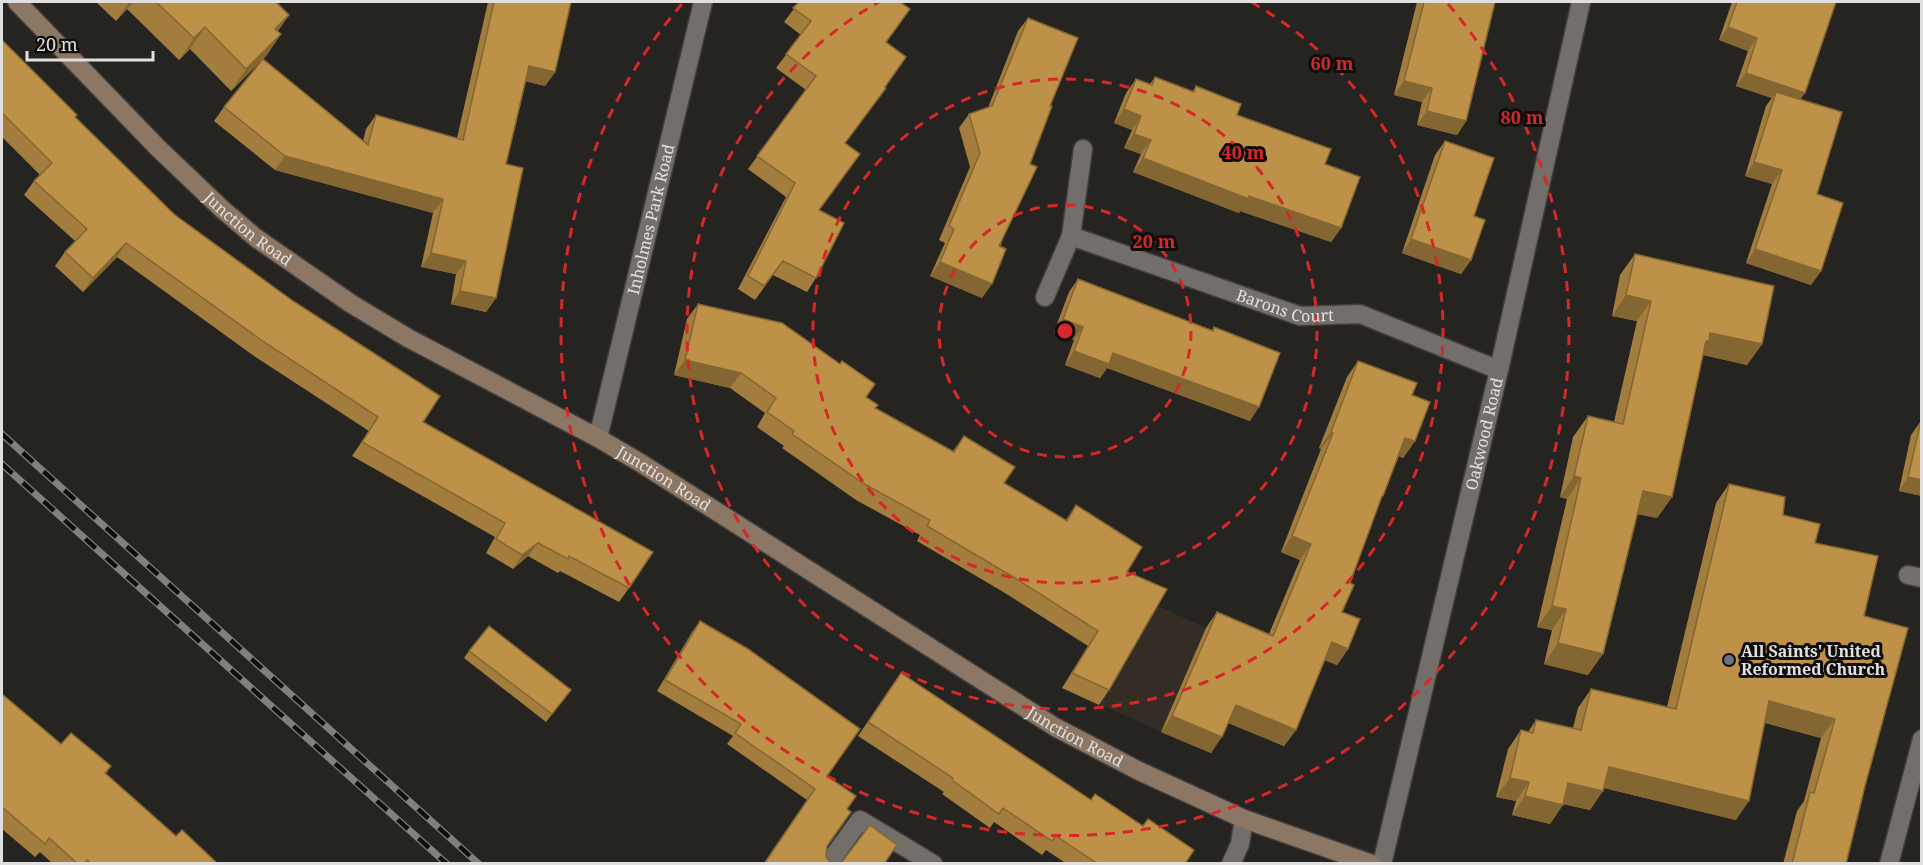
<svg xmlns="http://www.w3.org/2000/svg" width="1923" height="865" viewBox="0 0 1923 865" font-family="'Noto Serif',serif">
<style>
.built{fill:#332d25}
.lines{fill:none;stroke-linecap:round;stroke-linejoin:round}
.lane-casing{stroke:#41403e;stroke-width:21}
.street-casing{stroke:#41403e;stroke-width:21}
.secondary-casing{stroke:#41403e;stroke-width:21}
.lane{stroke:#726f6b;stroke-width:18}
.street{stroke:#726f6b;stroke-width:18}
.secondary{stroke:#8c7664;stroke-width:18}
.rail-casing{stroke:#81807d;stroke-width:7}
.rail{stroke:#0f0e0c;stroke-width:4.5;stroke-dasharray:14;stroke-linecap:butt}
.wall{fill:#a37d3d}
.shaded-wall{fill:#846632}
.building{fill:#bd9147;stroke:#846632;stroke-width:1.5}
.ring{fill:none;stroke:#d62828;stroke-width:3;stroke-dasharray:10 8}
.worship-dot{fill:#6b7280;stroke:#0f0e0c;stroke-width:2}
.labels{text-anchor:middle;stroke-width:6;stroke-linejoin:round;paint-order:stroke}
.street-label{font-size:16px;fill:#e1e0de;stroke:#0f0e0c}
.poi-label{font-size:16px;font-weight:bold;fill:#e1e0de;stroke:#0f0e0c;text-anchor:start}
.centre{fill:#d62828;stroke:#0f0e0c;stroke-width:3}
.ring-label{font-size:18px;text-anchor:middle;font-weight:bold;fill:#d62828;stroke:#0f0e0c;stroke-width:6;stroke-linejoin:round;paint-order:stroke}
</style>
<rect width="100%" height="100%" fill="#262421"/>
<path class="built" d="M1123 590 1206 628 1211 753 1062 688Z"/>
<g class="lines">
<g class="lane-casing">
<path id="lane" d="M828 864 860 820 900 844"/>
</g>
<g class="street-casing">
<g id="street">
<path id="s1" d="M1071 236 1300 316 1360 314 1499 370"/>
<path d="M1045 297 1071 236 1083 149"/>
<path id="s2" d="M598 438 703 2"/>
<path d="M1908 575 1922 578"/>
<path d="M900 844 933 864"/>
<path d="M1231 864 1240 844 1244 819"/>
<path id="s3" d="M1382 864 1499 370 1581 2"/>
<path d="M1889 864 1922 739"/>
</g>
</g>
<g class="secondary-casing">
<g id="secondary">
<path id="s4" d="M17 2 158 148 222 209 256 238 350 303 408 338 598 438 639 462 1055 727 1139 771 1244 819 1372 864"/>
</g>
</g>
<use href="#lane" class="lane"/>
<use href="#street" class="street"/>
<use href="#secondary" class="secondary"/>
<g class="rail-casing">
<g id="rail">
<path d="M2 434 479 864"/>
<path d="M2 464 447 864"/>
</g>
</g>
<use href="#rail" class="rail"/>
</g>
<g class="wall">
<path d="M96 2H276L289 15 278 31 281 34 266 56 231 91 190 49 179 60 127 9 116 21Z"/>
<path d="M488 2H571L555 72 545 86 526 81 506 164 496 298 486 312 451 304 456 274 421 267 433 213 275 170 214 121 224 107 363 141 366 129 376 115 457 138Z"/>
<path d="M799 2 886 42 885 87 886 88 845 143 819 211 816 278 807 292 773 275 755 300 738 289 786 197 748 169 806 90 776 68 801 35 784 22Z"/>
<path d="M1417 2H1495L1466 121 1457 135 1417 125 1422 102 1394 95Z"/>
<path d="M1732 2H1836L1800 100 1817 194 1821 271 1811 285 1746 263 1772 184 1745 176 1766 106 1772 98 1736 86 1748 51 1719 40Z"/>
<path d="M1028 18 1050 106 982 298 930 276 945 243 939 240 970 167 959 128 969 114 988 108 1018 31Z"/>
<path d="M2 40 75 118 175 215 423 422 629 588 619 602 560 571 558 573 528 556 513 569 486 553 495 537 352 456 369 431 254 356 117 257 83 292 55 266 65 252 75 241 24 195 34 181 40 175 2 137Z"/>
<path d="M1155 77 1192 92 1196 86 1237 115 1325 164 1341 228 1331 242 1240 211 1239 213 1133 172 1141 154 1124 148 1132 130 1114 123 1126 93 1136 79 1150 84Z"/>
<path d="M1445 141 1474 216 1471 260 1461 274 1402 253 1435 155Z"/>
<path d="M1635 254 1762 344 1747 365 1703 355 1672 497 1657 518 1637 514 1588 675 1544 664 1552 630 1537 627 1567 499 1560 497 1573 437 1588 416 1614 422 1637 321 1612 316 1620 275Z"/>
<path d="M1078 279 1212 330 1214 327 1250 421 1107 368 1100 378 1065 365 1074 340 1054 332 1069 292Z"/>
<path d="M698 304 866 397 875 408 953 451 964 436 1004 483 1066 520 1076 505 1127 572 1109 690 1099 705 1062 688 1088 646 1005 593 917 541 920 535 856 500 782 448 784 446 757 427 765 413 730 388 674 375 687 319Z"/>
<path d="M1358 361 1412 395 1415 441 1403 458 1399 456 1379 503 1350 583 1342 612 1348 649 1337 665 1325 660 1296 730 1284 746 1228 723 1211 753 1161 732 1206 628 1217 612 1269 634 1300 560 1281 552 1321 449 1319 448 1347 377Z"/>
<path d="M1921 421 1922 496 1899 491 1911 435Z"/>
<path d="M1729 484 1783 515 1815 543 1864 616 1865 786 1846 864H1783L1797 811 1804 801 1821 738 1765 723 1736 820 1604 788 1590 810 1563 804 1550 824 1512 815 1516 801 1496 797 1508 749 1521 730 1528 732 1536 720 1573 728 1578 708 1591 689 1667 707 1716 503Z"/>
<path d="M700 621 860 729 763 864 807 800 727 744 733 736 657 691 692 632Z"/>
<path d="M469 651 571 690 546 722 464 658Z"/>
<path d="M901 673 1185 864H1067L1046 850 1042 855 994 822 990 828 942 794 944 792 858 736Z"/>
<path d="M2 694 61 744 111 766 106 774 176 836 218 864H53L40 852 35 857 2 829Z"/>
</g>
<g class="shaded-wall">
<path d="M129 2H133L127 9 116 21Z"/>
<path d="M289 15 274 36 275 29Z"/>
<path d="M205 27 190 49 179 60 194 38Z"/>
<path d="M1728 27 1757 38 1748 51 1719 40Z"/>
<path d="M281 34 266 56 231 91 246 69Z"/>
<path d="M529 66 555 72 545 86 520 80Z"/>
<path d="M1746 73 1805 93 1796 106 1776 92 1772 98 1736 86Z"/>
<path d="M1404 81 1432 88 1422 102 1394 95Z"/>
<path d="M1124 109 1141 116 1132 130 1114 123Z"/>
<path d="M1427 111 1466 121 1457 135 1417 125Z"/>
<path d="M1134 134 1151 140 1141 154 1124 148Z"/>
<path d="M285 156 443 199 433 213 275 170Z"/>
<path d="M1143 158 1249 196 1341 228 1331 242 1240 211 1239 213 1133 172Z"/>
<path d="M1754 162 1782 170 1772 184 1745 176Z"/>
<path d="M1411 239 1471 260 1461 274 1402 253Z"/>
<path d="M126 243 117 257 83 292 93 278Z"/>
<path d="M1755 249 1821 271 1811 285 1746 263Z"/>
<path d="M431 253 466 261 456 274 421 267Z"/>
<path d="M940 262 992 284 982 298 930 276Z"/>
<path d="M460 291 496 298 486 312 451 304Z"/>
<path d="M1626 295 1651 301 1637 321 1612 316Z"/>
<path d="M1063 319 1083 327 1074 340 1054 332Z"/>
<path d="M1710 333 1762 344 1747 365 1700 354Z"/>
<path d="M1074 351 1113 353 1259 407 1250 421 1107 368 1100 378 1065 365Z"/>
<path d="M685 360 741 373 730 388 674 375Z"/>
<path d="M1331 432 1333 433 1321 449 1319 448Z"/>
<path d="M1405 438 1415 441 1403 458 1394 454Z"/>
<path d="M1574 476 1581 478 1567 499 1560 497Z"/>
<path d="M1908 477 1922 480V496L1899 491Z"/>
<path d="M1643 491 1672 497 1657 518 1628 512Z"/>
<path d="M1292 536 1311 544 1300 560 1281 552Z"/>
<path d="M538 543 528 556 513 569 522 555Z"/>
<path d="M1552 606 1566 609 1552 630 1537 627Z"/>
<path d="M1332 642 1348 649 1337 665 1321 659Z"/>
<path d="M1558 643 1603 654 1588 675 1544 664Z"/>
<path d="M1769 701 1835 719 1821 738 1756 720Z"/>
<path d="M1236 705 1296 730 1284 746 1224 721Z"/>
<path d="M1172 716 1222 737 1211 753 1161 732Z"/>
<path d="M1609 767 1749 801 1736 820 1596 786Z"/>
<path d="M1510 778 1529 782 1516 801 1496 797Z"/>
<path d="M1568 783 1603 791 1590 810 1555 802Z"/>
<path d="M1525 796 1563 805 1550 824 1512 815Z"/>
</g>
<g class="building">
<path d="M156 2H276L289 15 275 29 281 34 246 69 205 27 194 38Z"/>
<path d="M494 2H571L555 72 529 66 506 164 523 168 496 298 460 291 466 261 431 253 443 199 285 156 224 107 263 59 368 145 376 115 463 140Z"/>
<path d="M799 2H900L910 9 886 42 906 57 885 87 886 88 845 143 860 154 819 210 844 223 816 278 783 261 764 286 748 276 795 183 757 156 816 76 786 54 811 21 793 8Z"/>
<path d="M1424 2H1495L1466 121 1427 111 1432 88 1404 81Z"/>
<path d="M1737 2H1836L1805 93 1746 73 1757 38 1728 27Z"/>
<path d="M1028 18 1078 38 1050 106H1052L1030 164 1037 167 999 246 1006 249 992 284 940 262 954 229 949 226 980 153 969 114 992 106Z"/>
<path d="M2 40 77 115 75 117 175 215 293 301 440 396 423 422 653 552 629 588 569 556 568 559 538 543 522 555 496 539 505 523 362 442 378 417 264 342 126 243 93 278 65 252 87 229 34 181 52 163 2 113Z"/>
<path d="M1155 77 1194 92 1196 86 1241 104 1237 115 1331 149 1325 164 1360 177 1341 228 1249 196V199L1143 158 1151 140 1134 134 1141 116 1124 109 1136 79 1152 85Z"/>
<path d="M1776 92 1842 112 1817 194 1843 203 1821 271 1755 249 1782 170 1754 162Z"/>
<path d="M1445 141 1494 158 1474 216 1485 220 1471 260 1411 239Z"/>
<path d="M1635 254 1774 286 1762 344 1710 333 1709 341H1706L1672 497 1643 491 1603 654 1558 643 1566 609 1552 606 1581 478 1574 476 1588 416 1623 424 1651 301 1626 295Z"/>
<path d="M1078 279 1213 331 1214 327 1280 353 1259 407 1113 353 1109 364 1074 351 1083 327 1063 319Z"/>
<path d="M698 304 782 323 840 364 842 361 875 384 866 397 878 405 875 408 954 452 964 436 1015 467 1004 483 1067 521 1076 505 1142 547 1127 572 1167 589 1109 690 1072 673 1098 631 1015 578 927 526 930 520 866 485 792 434 794 431 767 412 776 398 741 373 685 360Z"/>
<path d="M1358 361 1417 383 1412 395 1430 402 1415 441 1405 438 1383 496H1382L1350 583 1354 585 1342 612 1360 619 1348 649 1332 642 1296 730 1236 705 1222 737 1172 716 1217 612 1273 636 1311 544 1292 536 1333 433 1331 432Z"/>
<path d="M1922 421V480L1908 477 1921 421Z"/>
<path d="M1729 484 1785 497 1783 515 1820 524 1815 543 1878 556 1864 616 1908 628 1865 786 1846 864H1792L1810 792 1814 793 1835 719 1769 701 1749 801 1609 767 1603 791 1568 783 1563 805 1525 796 1529 782 1510 778 1521 730 1533 733 1536 720 1581 730 1591 689 1676 709Z"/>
<path d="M700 621 748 649 860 729 827 776 856 796 847 809 851 812 827 846 826 857 829 861 834 864H764L815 789 735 733 741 724 665 680Z"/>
<path d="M489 626 571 690 552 714 469 651Z"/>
<path d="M901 673 1091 800 1095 794 1143 826 1148 819 1194 850 1185 864H1098L1056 836 1052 841 1003 808 999 814 952 780 953 778 868 722Z"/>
<path d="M2 694 61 744 71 733 111 766 105 773 176 836 182 830 218 864H92L87 860 84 864H78L49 838 45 844 2 807Z"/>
<path d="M870 825 897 845 884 864H835L841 863Z"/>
</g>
<g class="ring">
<circle cx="1065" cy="331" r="126"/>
<circle cx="1065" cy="331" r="252"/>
<path d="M1251 2A378 378 0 1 1 879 2"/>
<path d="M1448 4A504 504 0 1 1 682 4"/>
</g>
<circle class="worship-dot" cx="1729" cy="660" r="6"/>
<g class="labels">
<g class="street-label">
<text dy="6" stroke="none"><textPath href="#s2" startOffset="225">Inholmes Park Road</textPath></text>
<text dy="6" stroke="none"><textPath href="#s4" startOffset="324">Junction Road</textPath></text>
<text dy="6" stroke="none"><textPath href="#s1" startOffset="226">Barons Court</textPath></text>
<text dy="6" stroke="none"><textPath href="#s3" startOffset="442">Oakwood Road</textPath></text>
<text dy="6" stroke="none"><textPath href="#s4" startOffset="810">Junction Road</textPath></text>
<text dy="6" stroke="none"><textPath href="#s4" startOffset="1296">Junction Road</textPath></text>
</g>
<g class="poi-label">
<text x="1741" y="657">All Saints' United<tspan x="1741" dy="18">Reformed Church</tspan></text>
</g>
</g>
<circle cx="1065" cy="331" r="9" class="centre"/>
<g class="ring-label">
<text x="1332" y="70">60 m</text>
<text x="1522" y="124">80 m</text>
<text x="1243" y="159">40 m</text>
<text x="1154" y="248">20 m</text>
</g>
<rect width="1923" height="865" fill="none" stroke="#e1e0de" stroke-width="6"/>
<path d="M27 51v9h126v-9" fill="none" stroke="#e1e0de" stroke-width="3"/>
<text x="36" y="51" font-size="18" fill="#e1e0de" stroke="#0f0e0c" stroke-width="4.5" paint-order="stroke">20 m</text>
</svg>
